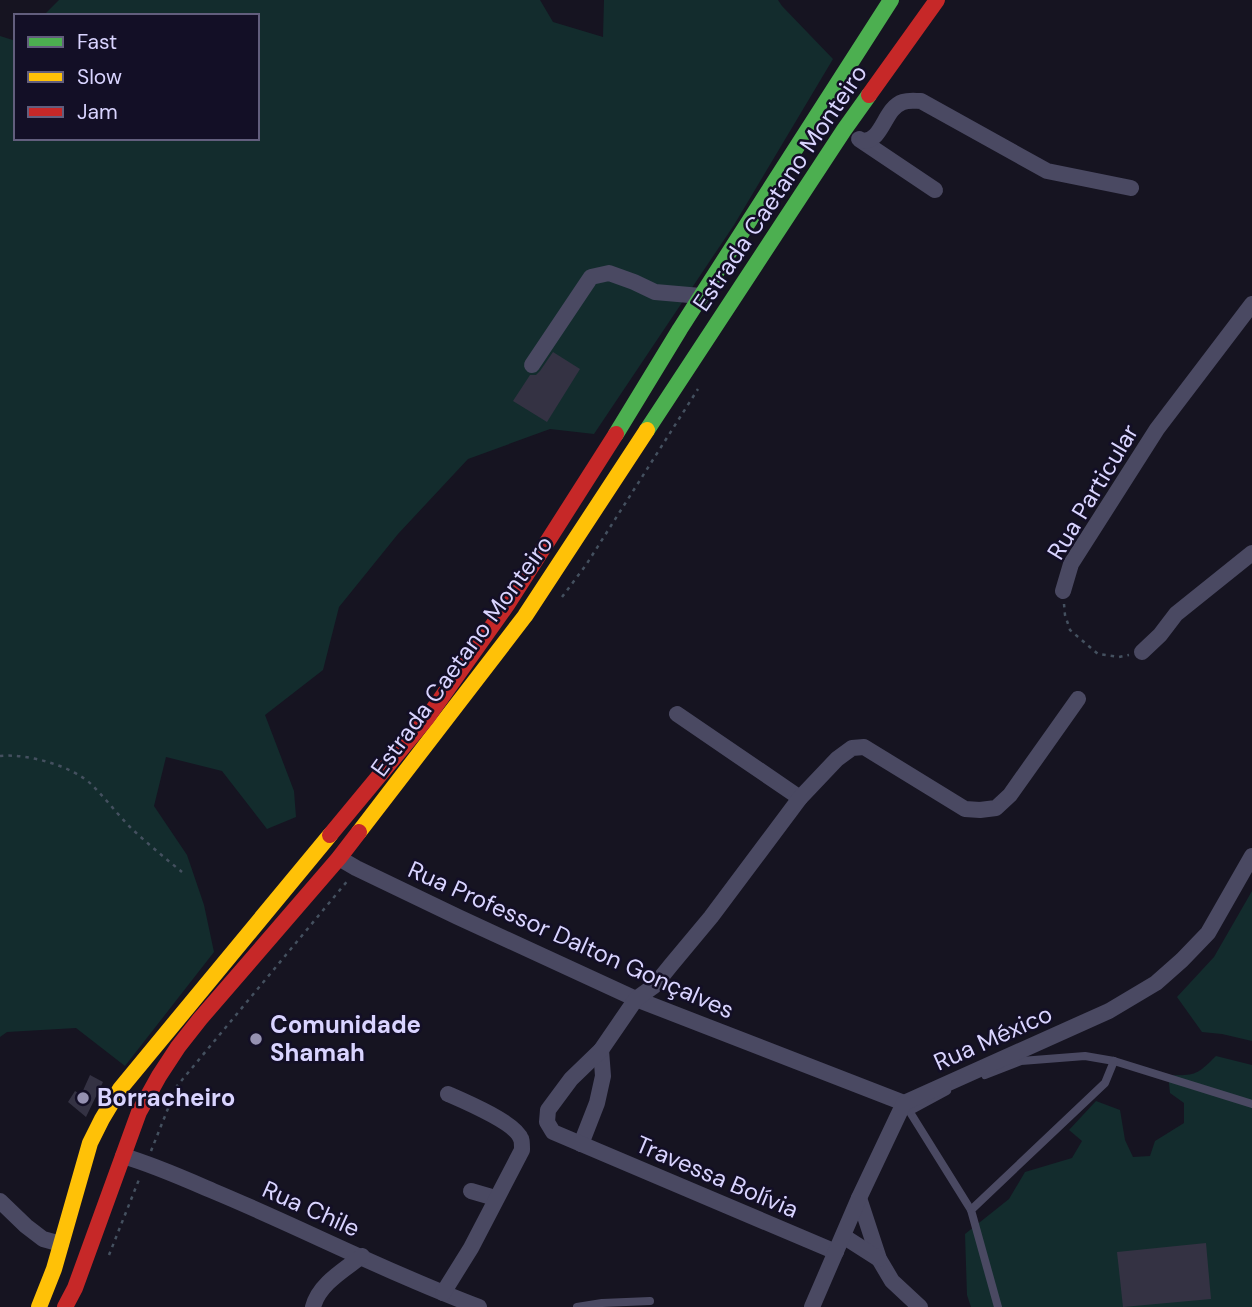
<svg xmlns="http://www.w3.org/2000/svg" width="1252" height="1307" viewBox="0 0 1252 1307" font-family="'DM Sans',sans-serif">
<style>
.green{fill:#132c2d}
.building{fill:#343243}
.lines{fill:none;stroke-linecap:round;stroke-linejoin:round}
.path{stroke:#44505f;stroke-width:2.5;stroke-dasharray:3.5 5;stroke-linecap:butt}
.lane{stroke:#4a4962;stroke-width:8}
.street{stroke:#4a4962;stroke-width:16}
.fast{stroke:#4caf50;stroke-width:16}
.slow{stroke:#ffc107;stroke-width:16}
.jam{stroke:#c62828;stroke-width:16}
.poi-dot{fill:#9591b1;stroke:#130f26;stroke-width:2.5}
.labels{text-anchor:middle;stroke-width:5;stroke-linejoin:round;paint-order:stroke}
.street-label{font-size:24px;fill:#d9d4ff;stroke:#130f26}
.poi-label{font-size:24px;font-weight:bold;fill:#d9d4ff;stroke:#130f26;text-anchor:start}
</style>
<rect width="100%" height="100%" fill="#161421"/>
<g class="green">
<path d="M59 0H540L553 22 603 37 604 0H778L782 6 833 59 734 225 594 434 550 429 468 459 398 534 339 607 323 670 265 715 294 791 296 817 267 829 222 771 166 757 154 806 187 855 204 905 214 952 125 1066 76 1028 7 1032 0 1037V36L16 41V138H257V16H43Z"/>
<path d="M1252 891V1041L1222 1034 1202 1032 1177 997 1214 957Z"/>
<path d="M1216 1056 1252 1065V1307H971L967 1295 965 1234 1009 1199 1025 1172 1072 1158 1082 1141 1069 1130 1096 1101 1120 1110 1125 1140 1133 1157 1150 1156 1155 1141 1184 1123V1103L1170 1093 1168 1075C1195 1076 1197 1075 1216 1056Z"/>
</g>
<g class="building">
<path d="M553 352 580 369 547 422 513 401 530 375H536L540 371Z"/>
<path d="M90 1075 103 1082 86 1117 68 1102 75 1091 81 1095Z"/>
<path d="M1206 1243 1211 1299 1123 1307 1117 1252Z"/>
</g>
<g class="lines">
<g class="path">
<path d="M562 597 586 565 698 389"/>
<path d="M1064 604 1065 615 1070 630 1098 654 1119 657 1129 655"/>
<path d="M0 756C26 753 73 766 92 785 106 799 118 815 132 829 148 844 165 858 182 872"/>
<path d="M151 1151 177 1086 349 879"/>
<path d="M109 1255 140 1177"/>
</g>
<g class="lane">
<path d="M985 1075 1021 1061 1085 1056 1114 1061 1252 1104"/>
<path d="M908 1109 971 1210"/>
<path d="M910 1111 947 1091"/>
<path d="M577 1307 602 1303 650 1301"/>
<path d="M998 1307 971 1210 1105 1083 1114 1061"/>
</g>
<g class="street">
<path d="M859 139 935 190"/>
<path d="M863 141C883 141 884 108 903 102 909 100 915 101 921 101L1047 171 1131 188"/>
<path d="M532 365 591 277 609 273 634 282 655 292 701 296"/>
<path d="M1063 591 1071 564 1157 429 1252 304"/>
<path d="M1142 652 1160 635 1176 614 1252 553"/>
<path d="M677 714 800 798"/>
<path d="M339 858 356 868 458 917 636 999 904 1103"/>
<path d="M581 1144 597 1103 603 1076 601 1050"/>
<path d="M123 1156C154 1165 183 1178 213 1191 302 1228 388 1273 479 1307"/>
<path d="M471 1191 495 1198"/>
<path d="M859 1198 879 1259 892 1281 920 1307"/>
<path d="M0 1201 26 1226 43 1239 61 1244"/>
<path d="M843 1236 879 1259"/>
<path d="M836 1252 553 1132 547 1122 548 1110 571 1079 601 1050 636 999 654 986 671 965 711 917 800 798 837 759 852 748 864 747 965 809 980 810 996 808 1010 795 1078 699"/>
<path d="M443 1293 471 1248 522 1150C522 1149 522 1139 521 1139 516 1123 464 1101 448 1094"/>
<path d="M313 1307C319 1284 344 1270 362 1256"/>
<path d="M812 1307 859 1198 904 1103 1109 1011 1156 983 1182 960 1208 933 1252 856"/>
</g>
<g class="fast">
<path d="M647 430 844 130 869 95"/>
<path d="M616 434 680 329 891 0"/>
</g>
<g class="slow">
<path d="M359 832 525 616 647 430"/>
<path d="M39 1307 54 1269 90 1143 102 1119 120 1089 330 835"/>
</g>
<g class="jam">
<path d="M869 95 937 0"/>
<path d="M330 835 427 718 507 605 616 434"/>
<path d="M65 1307 75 1288 139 1112 159 1076 178 1047 200 1019 339 858 359 832"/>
</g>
</g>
<g class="poi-dot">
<circle cx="256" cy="1039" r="7"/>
<circle cx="83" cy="1098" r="7"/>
</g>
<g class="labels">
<g class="street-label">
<text transform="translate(780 188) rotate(-56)" y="8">Estrada Caetano Monteiro</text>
<text transform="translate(1093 492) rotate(-59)" y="8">Rua Particular</text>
<text transform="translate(462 656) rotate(-54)" y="8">Estrada Caetano Monteiro</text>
<text transform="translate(571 940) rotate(24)" y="8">Rua Professor Dalton Gonçalves</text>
<text transform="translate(993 1038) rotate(-24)" y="8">Rua México</text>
<text transform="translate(717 1177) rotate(23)" y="8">Travessa Bolívia</text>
<text transform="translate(311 1209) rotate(24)" y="8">Rua Chile</text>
</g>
<g class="poi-label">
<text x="270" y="1033">Comunidade<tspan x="270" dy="28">Shamah</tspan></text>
<text x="97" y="1106">Borracheiro</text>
</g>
</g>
<rect x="14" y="14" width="245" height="126" fill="#130f26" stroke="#625e7d" stroke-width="2"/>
<rect x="28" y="37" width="35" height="10" fill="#4caf50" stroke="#625e7d" stroke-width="2"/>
<text x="77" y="49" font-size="21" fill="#d9d4ff">Fast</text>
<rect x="28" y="72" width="35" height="10" fill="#ffc107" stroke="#625e7d" stroke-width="2"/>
<text x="77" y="84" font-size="21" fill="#d9d4ff">Slow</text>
<rect x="28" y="107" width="35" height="10" fill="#c62828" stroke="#625e7d" stroke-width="2"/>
<text x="77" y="119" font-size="21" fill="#d9d4ff">Jam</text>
</svg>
